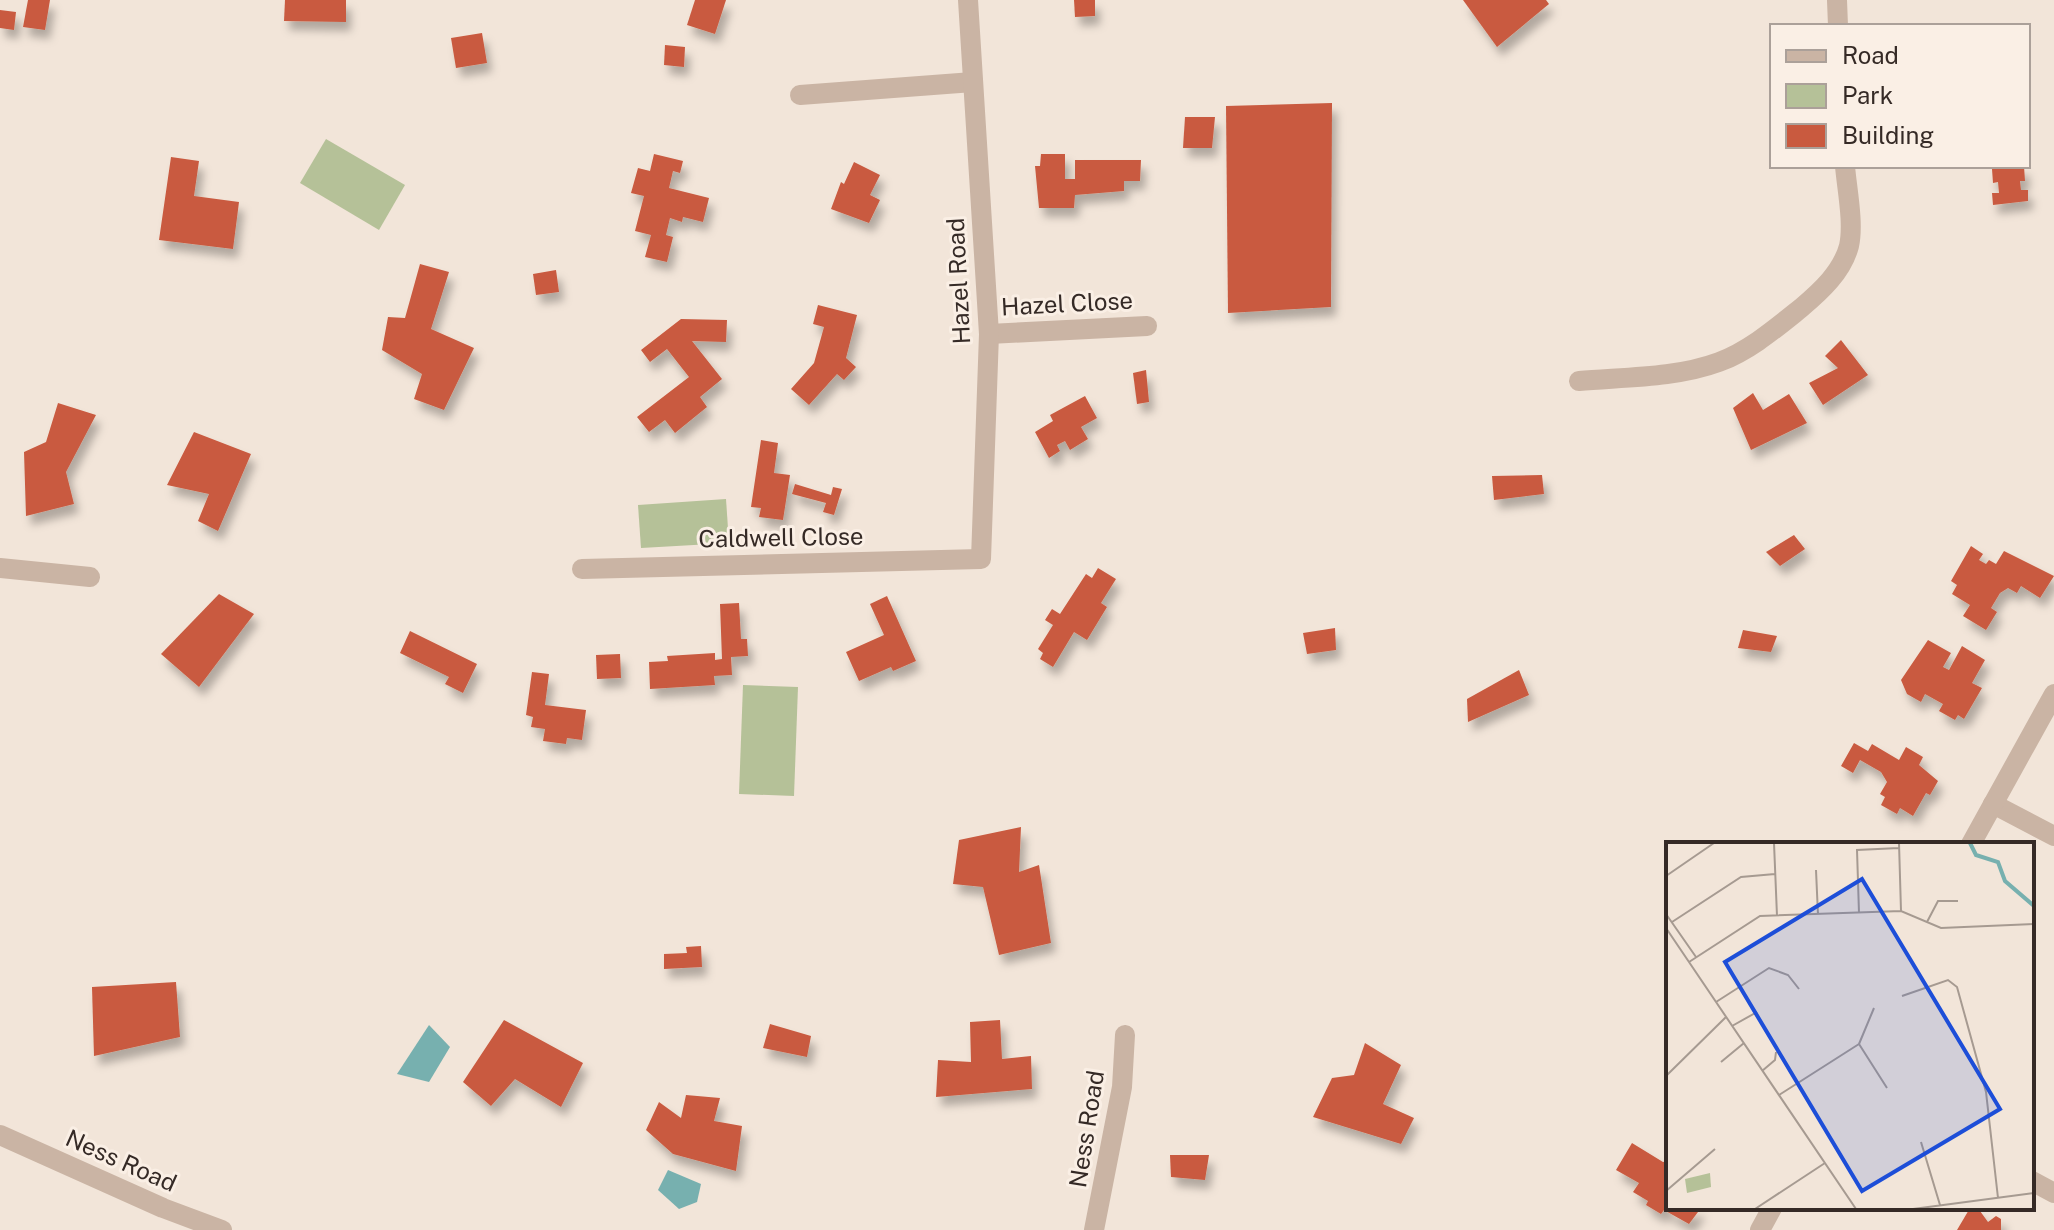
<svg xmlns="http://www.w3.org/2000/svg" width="2054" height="1230" viewBox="0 0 2054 1230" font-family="'Public Sans',sans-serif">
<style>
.green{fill:#b5c198}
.water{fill:#77b0af}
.building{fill:#c95a3f;filter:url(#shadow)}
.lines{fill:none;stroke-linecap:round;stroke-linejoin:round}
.minor{stroke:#cab4a4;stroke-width:20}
.labels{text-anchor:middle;stroke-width:6;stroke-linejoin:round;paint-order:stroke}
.street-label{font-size:24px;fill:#352a26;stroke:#faefe5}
.inset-river{fill:none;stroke:#77b0af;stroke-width:4}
.inset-road{fill:none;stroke:#a69a91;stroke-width:2}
.view{fill:#1d4ed8;fill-opacity:0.15;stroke:#1d4ed8;stroke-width:4}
.inset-edge{fill:none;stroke:#352a26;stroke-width:4}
</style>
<defs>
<filter id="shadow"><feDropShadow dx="5" dy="9" stdDeviation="4" flood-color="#0004"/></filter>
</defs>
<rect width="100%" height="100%" fill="#f2e5d9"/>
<g class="green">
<path d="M326 139 405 185 379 230 300 183Z"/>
<path d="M726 499 729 543 641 548 638 505Z"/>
<path d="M743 685 798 687 794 796 739 794Z"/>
</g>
<g class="water">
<path d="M429 1025 450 1047 429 1082 397 1074Z"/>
<path d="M668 1170 701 1184 697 1202 679 1209 658 1190Z"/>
</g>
<g class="building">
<path d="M28 0H50L45 30 23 27Z"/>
<path d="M285 0H346V22L284 21Z"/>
<path d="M695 0H726L715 34 687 25Z"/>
<path d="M1074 0H1095V16L1075 17Z"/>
<path d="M1463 0H1546L1549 4 1497 47Z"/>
<path d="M0 10 16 12 14 30 0 28Z"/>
<path d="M482 33 487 63 456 68 451 38Z"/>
<path d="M665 45 685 47 684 67 664 65Z"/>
<path d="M1332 103 1331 307 1228 313 1226 106Z"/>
<path d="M1185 117H1215L1212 148H1183Z"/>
<path d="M654 154 683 161 680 173 673 171 669 188 709 198 703 222 683 217 682 222 670 218 666 235 673 237 667 262 645 257 651 235 635 231 644 196 631 193 638 168 650 171Z"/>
<path d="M1041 154H1065V179H1075V160H1141L1140 181H1124V191L1075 195 1074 208H1039L1035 166H1040Z"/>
<path d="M171 157 199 161 194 196 239 202 233 249 159 240Z"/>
<path d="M854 162 880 175 870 195 880 200 869 223 831 209 841 182 844 184Z"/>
<path d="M2024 166 2025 181H2020L2021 190H2028V201L1993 205 1992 193H1999L1998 182 1993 183 1992 169Z"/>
<path d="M420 264 449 272 431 329 474 348 444 410 414 399 422 374 382 350 388 317 405 318Z"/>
<path d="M556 270 559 292 536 295 533 274Z"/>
<path d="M818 305 857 315 846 358 856 367 844 380 837 374 809 405 791 389 814 363 824 327 813 324Z"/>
<path d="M681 319 727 320 726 342 692 341 722 379 700 397 707 407 675 433 665 420 649 432 637 417 689 377 667 349 650 362 641 350Z"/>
<path d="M1841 340 1868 375 1823 405 1809 383 1838 368 1825 356Z"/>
<path d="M1146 370 1149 402 1137 404 1133 373Z"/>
<path d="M1753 393 1763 410 1789 394 1807 423 1751 450 1733 408Z"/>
<path d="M1085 396 1097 418 1081 427 1088 439 1070 450 1065 441 1057 445 1060 451 1049 458 1035 432 1053 421 1050 415Z"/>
<path d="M58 403 96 415 66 472 74 504 26 516 24 452 46 442Z"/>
<path d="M194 432 251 454 218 531 198 521 209 494 167 485Z"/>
<path d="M761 440 778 443 774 473 790 475 783 520 759 517 761 508 751 507Z"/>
<path d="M1542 475 1544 494 1494 500 1492 476Z"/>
<path d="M795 484 831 495 833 487 842 489 834 515 823 512 826 503 792 494Z"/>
<path d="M1794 535 1805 549 1780 566 1766 552Z"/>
<path d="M1971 546 1983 554 1979 560 1986 564 1989 560 1996 564 2004 551 2054 576 2040 598 2021 586 2017 593 2008 588 2000 593 1991 608 1997 612 1986 630 1963 616 1970 605 1952 594 1957 585 1951 581Z"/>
<path d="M1098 568 1116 579 1101 603 1107 607 1087 640 1074 632 1053 667 1040 659 1043 653 1038 649 1053 625 1045 620 1052 609 1060 614 1086 574 1092 578Z"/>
<path d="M219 594 254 614 199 687 161 654Z"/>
<path d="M887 596 916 661 893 671 891 667 859 681 846 652 884 635 870 604Z"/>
<path d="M739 603 741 639H747L748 656 731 657 732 675 714 676 715 685 650 689 649 662 668 661 667 656 715 653V660L722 659 720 604Z"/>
<path d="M1335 628 1336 650 1307 654 1303 633Z"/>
<path d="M1743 630 1777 636 1771 652 1738 648Z"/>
<path d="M410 631 477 664 463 693 445 684 449 677 400 653Z"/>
<path d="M1928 640 1951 653 1943 667 1949 670 1962 646 1985 660 1972 683 1982 688 1964 719 1958 715 1955 720 1939 711 1943 704 1925 694 1921 702 1907 694 1901 680Z"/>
<path d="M620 654 621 678 597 679 596 655Z"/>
<path d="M1519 670 1529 695 1468 722 1467 699Z"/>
<path d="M532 672 549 674 545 705 586 710 582 740 567 738 566 744 543 741 545 729 531 727 533 717 526 715Z"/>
<path d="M1854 743 1868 751 1872 744 1899 760 1906 747 1923 757 1919 765 1938 781 1930 795 1926 793 1913 816 1900 808 1897 814 1881 805 1885 797 1880 794 1887 782 1881 772 1860 760 1853 773 1841 766Z"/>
<path d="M1021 827 1019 872 1039 865 1051 943 999 955 983 887 953 884 959 840Z"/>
<path d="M701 946 702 967 664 969V954L687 953 686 947Z"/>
<path d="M176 982 180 1037 94 1056 92 987Z"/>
<path d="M504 1020 583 1063 561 1107 515 1079 491 1106 463 1082Z"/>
<path d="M1000 1020 1002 1059 1031 1056 1032 1089 936 1097 938 1060 971 1062 970 1022Z"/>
<path d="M770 1024 811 1036 807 1057 763 1048Z"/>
<path d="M1365 1043 1401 1065 1383 1104 1414 1118 1401 1144 1313 1117 1332 1078 1354 1075Z"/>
<path d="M686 1095 720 1098 714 1121 742 1126 736 1171 673 1154 646 1130 659 1102 681 1118Z"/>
<path d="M1632 1143 1663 1162 1668 1161V1208H1701L1689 1224 1664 1210 1661 1214 1646 1205 1648 1201 1633 1192 1639 1183 1616 1170Z"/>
<path d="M1170 1155H1209L1205 1180 1171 1177Z"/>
<path d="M1970 1208 1980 1211 1988 1222 1996 1216 2001 1219V1230H1957Z"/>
</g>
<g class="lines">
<g class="minor">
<path d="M1837 0 1838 26"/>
<path d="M800 95 973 82"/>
<path d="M989 334 1147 326"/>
<path d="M1579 381C1625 377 1676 378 1719 362 1749 351 1776 328 1801 308 1821 291 1842 272 1849 246 1854 223 1847 190 1845 166"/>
<path d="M0 568 90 577"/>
<path d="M582 569 981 559 989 334 968 0"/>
<path d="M1993 804 2054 836"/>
<path d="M1971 844 2054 694"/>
<path d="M0 1135 163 1208 222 1230"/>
<path d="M2032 1181 2054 1193"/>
<path d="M1094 1230 1122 1087 1125 1035"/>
<path d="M1760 1230 1772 1208"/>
</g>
</g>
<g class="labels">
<g class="street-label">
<text transform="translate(959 281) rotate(-93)" y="8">Hazel Road</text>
<text transform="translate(1067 304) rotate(-3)" y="8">Hazel Close</text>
<text transform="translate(781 538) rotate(-1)" y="8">Caldwell Close</text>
<text transform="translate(1087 1129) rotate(-81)" y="8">Ness Road</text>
<text transform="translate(121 1161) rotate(24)" y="8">Ness Road</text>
</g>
</g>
<g transform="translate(1666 842)">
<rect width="368" height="368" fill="#f2e5d9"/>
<path d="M44 331 45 345 21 351 19 337Z" fill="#b5c198"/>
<path class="inset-river" d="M304 1 310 13 332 20 339 39 368 64"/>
<path class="inset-road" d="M108 1 111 74M233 1 235 69M150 28 152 73M0 34 48 1M193 71 191 8 233 6M0 72 30 115M6 80 75 35 109 32M261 80 272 59H292M0 86 190 367M23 120 94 74 235 69 275 86 368 82M236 154 282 138 291 145 320 250 332 356M50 160 103 126 122 133 133 147M66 184 91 170M193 202 221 246M193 202 208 166M55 220 78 201M96 229 109 218 110 210M0 234 60 175M113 253 193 202M255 300 274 363M0 349 49 307M89 367 159 321M247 367 368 351"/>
<path class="view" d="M196 37 334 267 196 349 59 120Z"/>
<rect width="368" height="368" class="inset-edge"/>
</g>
<rect x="1770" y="24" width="260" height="144" fill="#faefe5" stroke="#aba099" stroke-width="2"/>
<rect x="1786" y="50" width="40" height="12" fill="#cab4a4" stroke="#aba099" stroke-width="2"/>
<text x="1842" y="64" font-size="24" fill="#352a26">Road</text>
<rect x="1786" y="84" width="40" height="24" fill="#b5c198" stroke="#aba099" stroke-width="2"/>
<text x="1842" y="104" font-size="24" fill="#352a26">Park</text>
<rect x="1786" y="124" width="40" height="24" fill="#c95a3f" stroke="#aba099" stroke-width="2"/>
<text x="1842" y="144" font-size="24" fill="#352a26">Building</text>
</svg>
